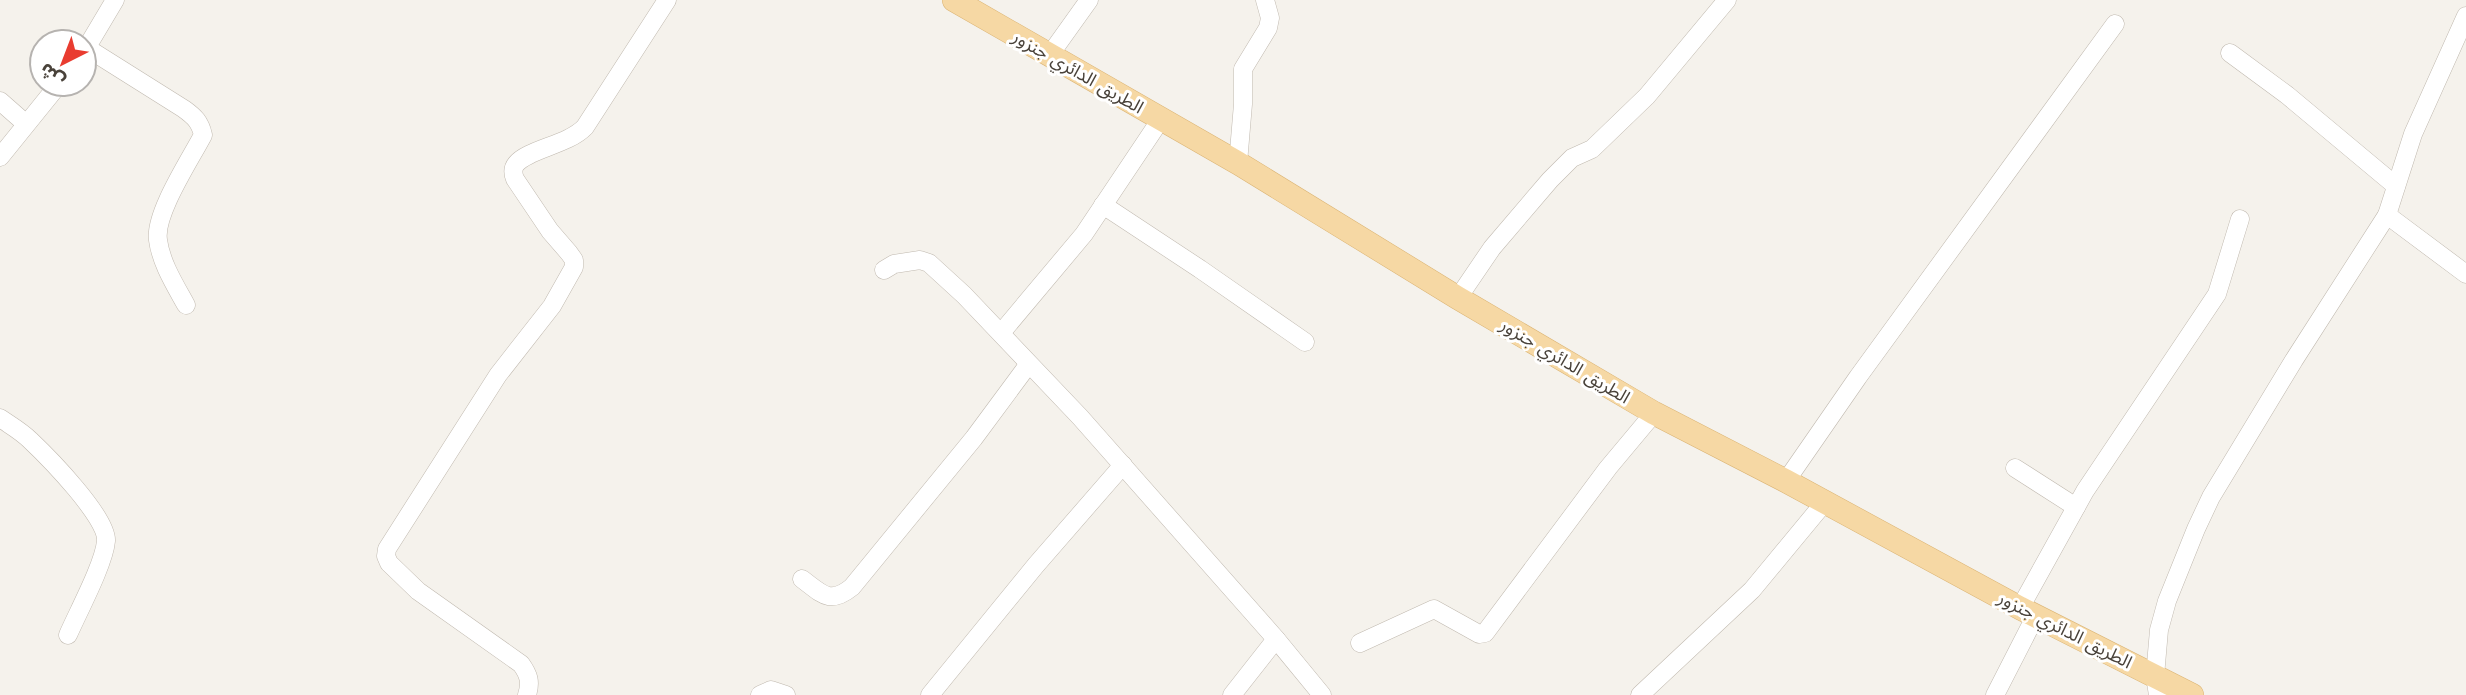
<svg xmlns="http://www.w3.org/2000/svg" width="2466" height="695" viewBox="0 0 2466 695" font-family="'Work Sans','Noto Sans Arabic',sans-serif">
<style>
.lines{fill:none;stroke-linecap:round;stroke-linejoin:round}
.minor-casing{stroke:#c0b9af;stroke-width:19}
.major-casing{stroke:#dbb474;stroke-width:24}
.minor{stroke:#fff;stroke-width:18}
.major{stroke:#f6d8a4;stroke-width:23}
.labels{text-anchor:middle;stroke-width:6;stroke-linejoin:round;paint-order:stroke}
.street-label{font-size:18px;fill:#49423a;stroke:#fff}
</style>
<rect width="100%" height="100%" fill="#f5f2ec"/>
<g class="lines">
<g class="minor-casing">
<g id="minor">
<path d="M87 48 184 109C195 117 200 122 203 135 190 160 154 214 158 240 161 263 175 285 186 305"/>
<path d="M84 52 115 0"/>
<path d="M2230 53 2287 95 2396 186"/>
<path d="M1049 56 1089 0"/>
<path d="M0 101 25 123"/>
<path d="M0 157 59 84"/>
<path d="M1238 163 1243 104V69L1268 28 1270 18 1265 0"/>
<path d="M1103 205 1200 269 1305 342"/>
<path d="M2387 215 2466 274"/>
<path d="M884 270 894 264 920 260 929 263 964 295 1080 417 1276 639 1322 695"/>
<path d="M1458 298 1492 248 1550 180 1572 158 1592 149 1647 96 1727 0"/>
<path d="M1001 333 1084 234 1161 119"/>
<path d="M0 418C10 425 21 431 30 440 48 457 108 518 106 541 104 564 78 612 68 635"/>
<path d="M2015 468 2076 507"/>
<path d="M1786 481 1858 377 2115 24"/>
<path d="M802 579C822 594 830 605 852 587L974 438 1028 365"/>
<path d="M2020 608 2085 491 2217 294 2240 219"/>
<path d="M1360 643 1434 609 1479 634 1485 633 1608 468 1654 413"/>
<path d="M527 695C531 682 529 675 521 664L418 591 389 563 386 556 387 549 498 375 552 306 574 267V260L569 253 550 231 515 179C513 174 512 169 516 164 528 149 568 145 585 127L667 0"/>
<path d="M760 695 771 690 786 695"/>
<path d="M930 695 1036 565 1123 465"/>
<path d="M1232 695 1276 639"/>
<path d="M1640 695 1752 590 1824 503"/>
<path d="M1995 695 2036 615"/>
<path d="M2158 695 2155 676 2159 630 2167 601 2196 529 2211 497 2294 360 2387 215 2413 134 2466 16"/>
</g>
</g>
<g class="major-casing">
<path id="major" d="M954 0 1238 163 1458 298 1654 413 1786 481 2020 608 2192 695"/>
</g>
<use href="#minor" class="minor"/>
<use href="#major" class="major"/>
</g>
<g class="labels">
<g class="street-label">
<text transform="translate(1078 72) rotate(30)" y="6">الطريق الدائري جنزور</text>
<text transform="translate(1565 361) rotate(31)" y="6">الطريق الدائري جنزور</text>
<text transform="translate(2065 630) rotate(27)" y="6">الطريق الدائري جنزور</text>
</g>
</g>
<g transform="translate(63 63) rotate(222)"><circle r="33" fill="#ffffff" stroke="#b6b3b0" stroke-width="2"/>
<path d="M0-5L12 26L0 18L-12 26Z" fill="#e93c30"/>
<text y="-10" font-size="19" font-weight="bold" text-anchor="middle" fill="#49423a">ش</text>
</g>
</svg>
